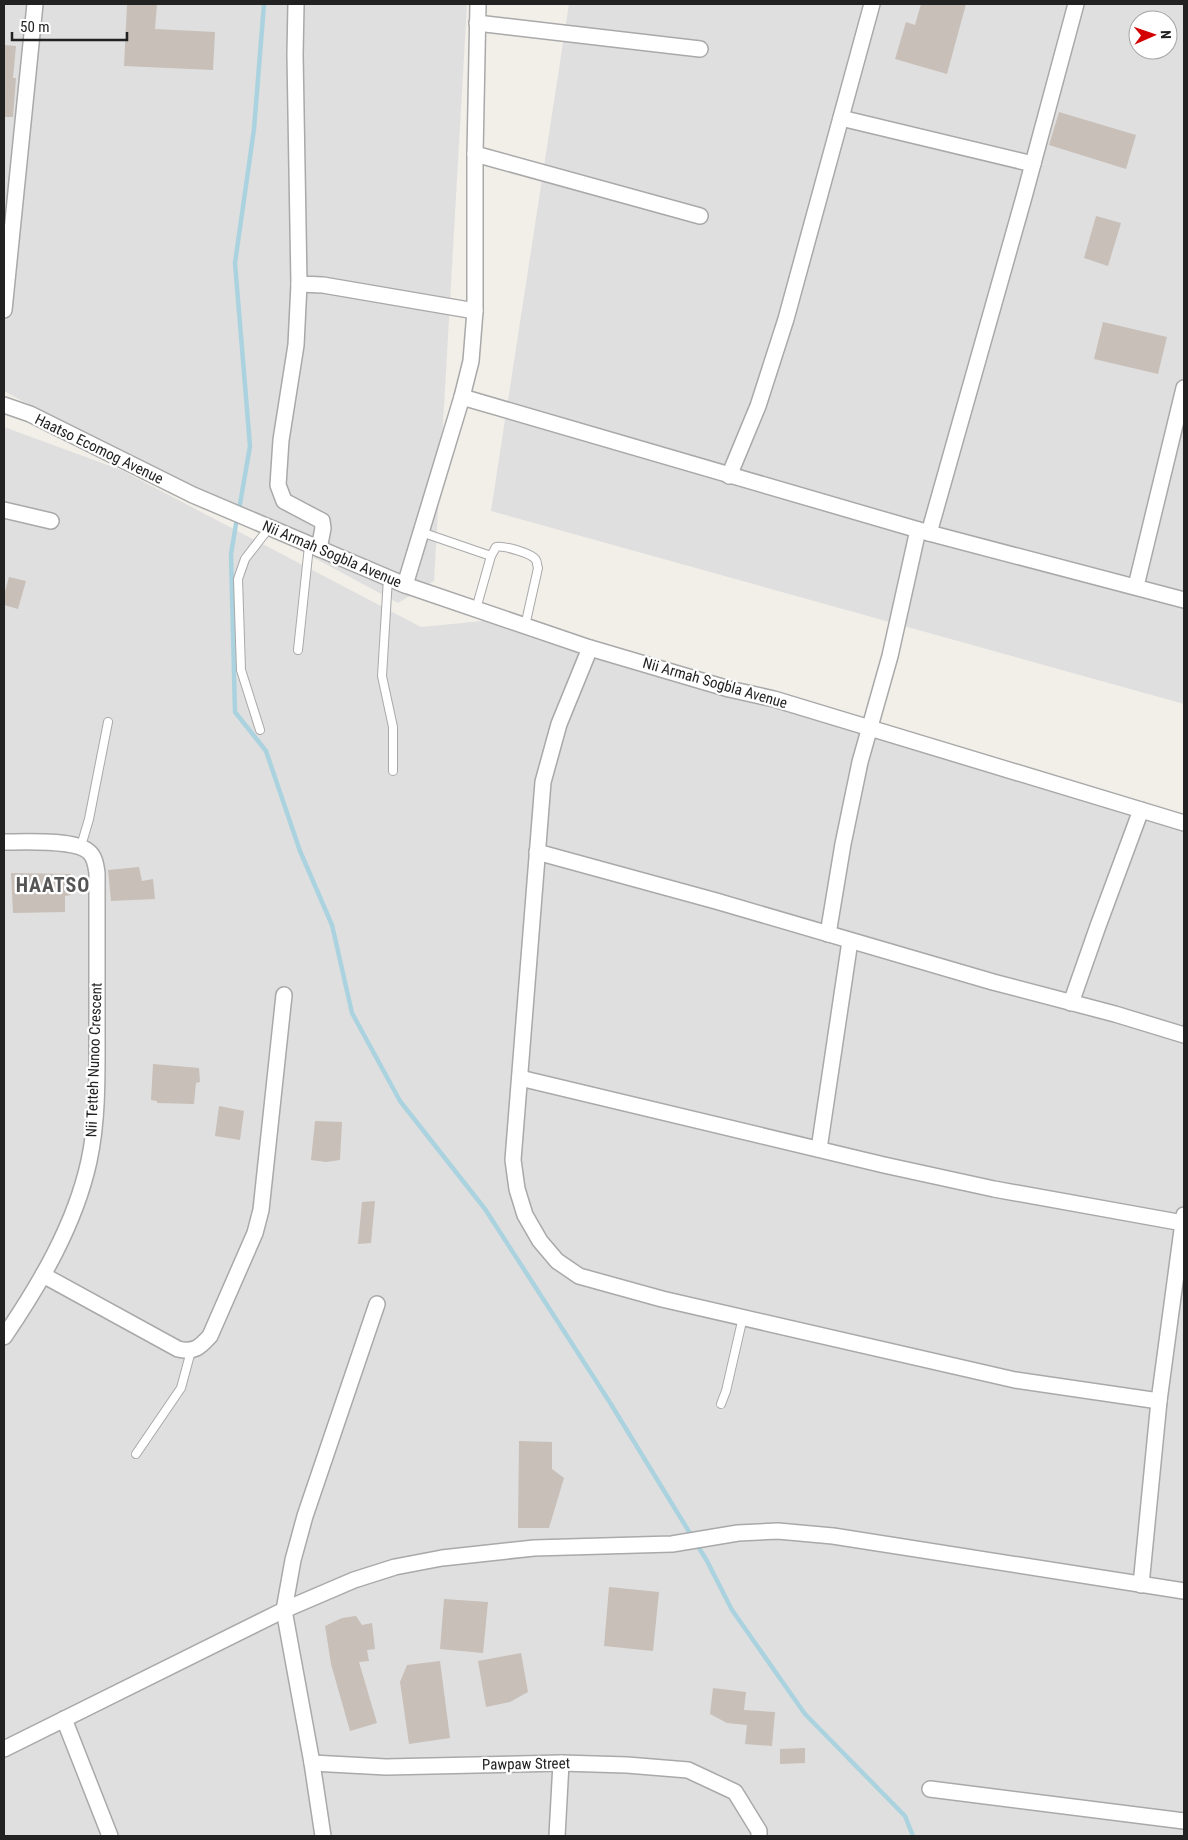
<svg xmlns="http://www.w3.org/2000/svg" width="1188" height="1840" viewBox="0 0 1188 1840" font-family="'Roboto Condensed',sans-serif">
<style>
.residential{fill:#e0dfdf;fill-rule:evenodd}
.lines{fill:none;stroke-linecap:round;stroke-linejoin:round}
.stream{stroke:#aad3df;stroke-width:4.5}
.building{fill:#c7bfb8}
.lane-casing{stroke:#a9a9a9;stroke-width:10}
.street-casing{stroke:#a9a9a9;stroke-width:18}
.lane{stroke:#fff;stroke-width:8}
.street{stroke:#fff;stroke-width:15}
.labels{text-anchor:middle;stroke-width:4.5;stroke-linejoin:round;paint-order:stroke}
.street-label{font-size:15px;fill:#222;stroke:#fff}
.district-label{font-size:20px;font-weight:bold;letter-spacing:1px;fill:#555;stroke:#fff}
</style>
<rect width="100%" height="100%" fill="#f2efe9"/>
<g class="residential">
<path d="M4 4H467L434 581 398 603 4 391Z"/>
<path d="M569 4H1184V704L491 511ZM1138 20H1168V50H1138Z"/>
<path d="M4 427 121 470 421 627 503 619 1184 821V1836H4Z"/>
</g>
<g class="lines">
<g class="stream">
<path d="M239 510 250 446 235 263 254 129 264 4"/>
<path d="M237 518 231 554 235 712 266 751 300 851 332 925 352 1013 400 1101 485 1209 609 1401 707 1561 732 1610 805 1714 905 1816 913 1836"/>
</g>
</g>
<g class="building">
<path d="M127 4H157L155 29 215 32 213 70 124 66Z"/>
<path d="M921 4H966L947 74 895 59 906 22 915 25Z"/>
<path d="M4 45 16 46 13 78H16L13 117H4Z"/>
<path d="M1059 112 1136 135 1126 169 1049 145Z"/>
<path d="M1096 216 1121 223 1108 266 1084 258Z"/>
<path d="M1103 322 1167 337 1158 374 1094 359Z"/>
<path d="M9 577 26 581 18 609 4 605V595Z"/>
<path d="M139 867 142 881 153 879 155 899 111 901 108 870Z"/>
<path d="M11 873 71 874V895L65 896V912L13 913Z"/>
<path d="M153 1064 199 1068 200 1082 196 1083 194 1104 157 1103V1101L151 1100Z"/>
<path d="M219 1106 244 1111 240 1140 215 1136Z"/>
<path d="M315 1121 342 1122 340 1160 326 1162 311 1160Z"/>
<path d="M375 1201 371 1243 358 1244 362 1202Z"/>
<path d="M519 1441 552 1442V1469L564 1478 549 1528H518Z"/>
<path d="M609 1587 659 1592 653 1651 604 1646Z"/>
<path d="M444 1599 488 1602 483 1653 440 1649Z"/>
<path d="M356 1616 362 1625 372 1623 375 1649 367 1650 369 1661 359 1662 377 1723 350 1731 331 1664 325 1626 342 1618Z"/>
<path d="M521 1653 528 1692 510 1702 486 1707 478 1661Z"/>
<path d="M440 1661 450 1738 409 1744 400 1682 407 1665Z"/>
<path d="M713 1688 746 1692 744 1710 775 1712 772 1746 745 1744 747 1725 727 1723 710 1714Z"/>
<path d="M805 1748V1763L780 1764V1749Z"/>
</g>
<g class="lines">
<g class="lane-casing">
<g id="lane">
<path d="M421 532 491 556"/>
<path d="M388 578 382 676 393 727V771"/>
<path d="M476 609 491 556 496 547C502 545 532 553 536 560 537 561 537 566 538 568L525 626"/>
<path d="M298 650 309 546"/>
<path d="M260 730 241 670 238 579 245 559 269 528"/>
<path d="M81 846 89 819 108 722"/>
<path d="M721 1404 726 1391 743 1317"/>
<path d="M136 1454 181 1388 191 1351"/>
</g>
</g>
<g class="street-casing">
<g id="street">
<path d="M296 4 295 54 299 284 323 285 475 311"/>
<path d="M477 23 700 49"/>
<path d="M841 118 1033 164"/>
<path d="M475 154 700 216"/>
<path d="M299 284 296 345 281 440 278 485 284 501 322 521 323 528 319 549"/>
<path d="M4 310 35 4"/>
<path d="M462 397 929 533 1184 600"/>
<path d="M4 405 30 414 193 495 405 585 590 648 729 689 774 699 1184 823"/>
<path d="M729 476 758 406 786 319 872 4"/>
<path d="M4 510 51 521"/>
<path d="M929 533 1024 197 1076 4"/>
<path d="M405 585 462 397 471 361 475 311V154L478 4"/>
<path d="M1136 586 1184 388"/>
<path d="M590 648 559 724 543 782 513 1160 517 1189 525 1215 540 1241 557 1261 579 1276 662 1299 1015 1380 1159 1401"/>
<path d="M4 842C23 842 76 839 89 852 95 857 96 866 97 873 97 926 97 979 97 1033 97 1075 98 1119 89 1161 75 1225 40 1284 4 1337"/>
<path d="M537 852 716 901 993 982 1115 1014 1184 1035"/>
<path d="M828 934 843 844 860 762 890 656 918 530"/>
<path d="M1071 1003 1098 926 1141 810"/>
<path d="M520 1078 884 1165 994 1189 1183 1223"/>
<path d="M819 1149 850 941"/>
<path d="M43 1275 178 1349C194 1353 200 1347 210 1336L255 1233 261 1210 284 995"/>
<path d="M1141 1585 1159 1401 1184 1215"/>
<path d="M64 1719 110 1836"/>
<path d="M4 1749 284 1610 354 1580 395 1567 442 1558 534 1548 672 1544 738 1533 778 1531 833 1536 1184 1591"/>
<path d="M312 1763 386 1767 561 1763 627 1765 688 1770 735 1792 759 1831V1836"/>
<path d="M930 1789 1184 1821"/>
<path d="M323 1836 312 1763 284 1610 293 1560 305 1516 377 1304"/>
<path d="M557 1836 561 1763"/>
</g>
</g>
<use href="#lane" class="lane"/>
<use href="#street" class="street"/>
</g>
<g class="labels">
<g class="street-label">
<text transform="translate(99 449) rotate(26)" y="5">Haatso Ecomog Avenue</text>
<text transform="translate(332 554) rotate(23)" y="5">Nii Armah Sogbla Avenue</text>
<text transform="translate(715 683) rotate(16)" y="5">Nii Armah Sogbla Avenue</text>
<text transform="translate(94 1060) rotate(-88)" y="5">Nii Tetteh Nunoo Crescent</text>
<text transform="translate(526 1764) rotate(-1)" y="5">Pawpaw Street</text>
</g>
<g class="district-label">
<text x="53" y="892">HAATSO</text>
</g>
</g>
<rect width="1188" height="1840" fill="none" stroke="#222222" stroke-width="10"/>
<g transform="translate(1153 35) rotate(88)"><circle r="24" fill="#ffffff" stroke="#a7a7a7"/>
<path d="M0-4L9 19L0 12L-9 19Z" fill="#d40000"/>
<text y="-8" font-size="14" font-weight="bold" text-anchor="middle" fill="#222222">N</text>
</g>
<path d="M12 32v8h115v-8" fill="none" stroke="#222222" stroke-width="2.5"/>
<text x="20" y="32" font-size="15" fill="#222222" stroke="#ffffff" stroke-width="4" paint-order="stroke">50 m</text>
</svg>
